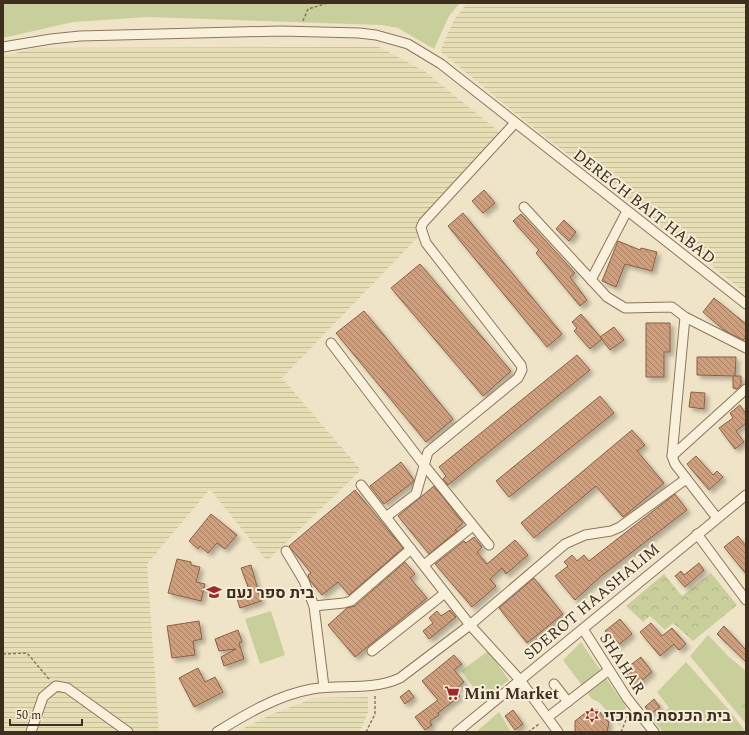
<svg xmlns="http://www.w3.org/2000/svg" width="749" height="735" viewBox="0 0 749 735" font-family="Spectral,Heebo,serif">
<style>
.farmland{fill:url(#farmland-rules)}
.green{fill:#c9cf9b}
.forest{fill:url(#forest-crowns)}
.building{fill:url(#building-back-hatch);stroke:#8d5f41;filter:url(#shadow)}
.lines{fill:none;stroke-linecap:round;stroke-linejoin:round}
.minor-casing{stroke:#8d765c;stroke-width:11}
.path{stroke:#8d765c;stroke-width:1.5;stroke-dasharray:3 2;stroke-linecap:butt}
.minor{stroke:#faf1dc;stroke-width:9}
.labels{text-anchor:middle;stroke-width:4;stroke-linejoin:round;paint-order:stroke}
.street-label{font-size:16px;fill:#3d2e20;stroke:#f7eed8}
.poi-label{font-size:16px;font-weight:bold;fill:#3d2e20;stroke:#f7eed8;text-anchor:start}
</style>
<defs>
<pattern id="farmland-rules" width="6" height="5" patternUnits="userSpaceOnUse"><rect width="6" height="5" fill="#e6deb5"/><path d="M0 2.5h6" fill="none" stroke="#c6bf9b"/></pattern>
<pattern id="forest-crowns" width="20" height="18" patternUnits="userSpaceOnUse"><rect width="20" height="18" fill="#c9cf9b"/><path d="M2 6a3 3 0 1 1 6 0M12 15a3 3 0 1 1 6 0" fill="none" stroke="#aeb285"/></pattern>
<pattern id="building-back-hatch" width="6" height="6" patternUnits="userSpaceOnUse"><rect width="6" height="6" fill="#cf9f7d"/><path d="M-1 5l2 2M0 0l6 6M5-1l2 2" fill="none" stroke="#a98266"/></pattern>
<filter id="shadow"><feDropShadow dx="3.5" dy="3.5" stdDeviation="2" flood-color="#0004"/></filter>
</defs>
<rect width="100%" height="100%" fill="#f0e4c8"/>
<g class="farmland">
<path d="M467 3H746V293L515 113 440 51 454 20Z"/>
<path d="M379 47 424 71 501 133 418 224 419 236 282 378 361 470 267 561 210 489 147 564 159 732H3V56L35 48Z"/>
<path d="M368 697V712L360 732H236L272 714 315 698Z"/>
</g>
<g class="green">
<path d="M3 3H460L449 16 434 49 398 28 381 25 148 17 73 22 3 38Z"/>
<path d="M271 611 285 655 260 664 245 619Z"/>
<path d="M708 635 729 657 746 671V688L732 707 690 656Z"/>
<path d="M581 642 626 707 620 726 599 702 592 699 563 660Z"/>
<path d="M488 651 509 680 483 700 461 671Z"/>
<path d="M686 662 729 710 746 732H663L653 720 669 708 657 692Z"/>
<path d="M499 712 511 732H476Z"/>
</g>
<g class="forest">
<path d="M711 573 737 605 693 641 673 623 665 630 650 616 643 622 626 606 664 574 682 596Z"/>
<path d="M746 688V724L732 707Z"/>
</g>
<g class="building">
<path d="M484 190 495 203 483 213 472 201Z"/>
<path d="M463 213 562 334 547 347 448 226Z"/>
<path d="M521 214 575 273 570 277 587 300 580 306 536 253 539 250 513 221Z"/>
<path d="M564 220 576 232 569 241 556 229Z"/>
<path d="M618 241 640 250 641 248 657 252 652 271 625 264 616 287 602 281Z"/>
<path d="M420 264 511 371 483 396 391 288Z"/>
<path d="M714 298 746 324V337L743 340 725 331 703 312Z"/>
<path d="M364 311 453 419 426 442 336 333Z"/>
<path d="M581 314 602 339 590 349 574 331 577 328 572 322Z"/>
<path d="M646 323H670V352H664V377H646Z"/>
<path d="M614 327 624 340 610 350 600 337Z"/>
<path d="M577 355 590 370 448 485 443 479 446 476 439 467Z"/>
<path d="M697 357H736L735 376 697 375Z"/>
<path d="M733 376H741V385L737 389 733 388Z"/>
<path d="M691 392 705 393 704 409 689 407Z"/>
<path d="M600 396 614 413 509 497 496 481Z"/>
<path d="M740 405 746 414V423L736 431 744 442 735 449 719 428 733 418 730 413Z"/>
<path d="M632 430 645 445 637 451 664 483 623 517 596 486 534 538 521 523Z"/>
<path d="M696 456 713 475 717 471 723 477 709 490 687 464Z"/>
<path d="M401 462 414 480 413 482 384 504 370 486Z"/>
<path d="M434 486 463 523 455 530 457 531 429 554 398 516Z"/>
<path d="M355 490 403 548 349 595 338 582 322 595 310 581 308 575 311 573 289 546Z"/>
<path d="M675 494 687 510 601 576 575 600 555 576 568 566 564 562 572 555 577 561 584 555 589 561Z"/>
<path d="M211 514 237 535 225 549 217 543 208 553 200 546 198 549 189 541Z"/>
<path d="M738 536 746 546V574L724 547Z"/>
<path d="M474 537 482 547 477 552 487 564 515 540 528 555 506 574 502 568 490 579 496 586 472 607 435 564 464 541 466 543Z"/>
<path d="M177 559 191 562V565L200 567 196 582 205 584 201 601 168 593Z"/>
<path d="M405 562 415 574 410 578 427 598 355 657 328 625 347 608 355 606Z"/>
<path d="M699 563 704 570 685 587 675 576 681 571 684 575Z"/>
<path d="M251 565 261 601 240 608 237 599 251 595 241 568Z"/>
<path d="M534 578 563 614 527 643 499 608Z"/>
<path d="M450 610 456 617 429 639 423 631 433 623 429 618 437 611 441 616Z"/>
<path d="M620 619 632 634 617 646 605 631Z"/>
<path d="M199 621 202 639 193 641 195 655 172 658 167 626Z"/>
<path d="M651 623 662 636 672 628 686 644 679 650 674 644 660 656 640 632Z"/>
<path d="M724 626 746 650V662L717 634Z"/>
<path d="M238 630 242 642 239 643 244 659 224 666 221 657 236 649 219 651 215 639Z"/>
<path d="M454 655 462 664 454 670 464 682 455 690 460 696 438 713 439 715 430 721 432 725 425 730 415 717 438 700 422 681Z"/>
<path d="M641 657 652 672 636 685 624 670Z"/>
<path d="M198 668 205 682 215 677 223 692 194 707 179 678Z"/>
<path d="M409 690 414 697 405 704 400 697Z"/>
<path d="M654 699 660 707 651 714 645 707Z"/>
<path d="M513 710 523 724 515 730 505 716Z"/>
<path d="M589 710H598L609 722 607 732H575V721Z"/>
</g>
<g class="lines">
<g class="minor-casing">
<g id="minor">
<path d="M3 47 51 39 80 36 281 31 359 33 376 35 408 44 441 64 746 304"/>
<path d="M524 207 607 297 625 308 672 307 685 317 672 456 675 464 717 518"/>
<path d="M591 280 627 211"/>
<path d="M685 317 746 348"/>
<path d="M331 343 424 465 489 545"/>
<path d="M672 456 746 389"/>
<path d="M361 485 470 625 520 680 558 732"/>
<path d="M386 517 416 494 428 452 518 378 522 370 521 365 426 243 421 228 423 223 515 123"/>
<path d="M697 534 746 600"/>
<path d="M286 551 304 581 314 606 324 687"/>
<path d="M424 565 473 526"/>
<path d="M314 606 344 603 351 601 411 549"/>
<path d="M583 629 627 698 654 732"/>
<path d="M372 651 445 593"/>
<path d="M554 684 568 702"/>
<path d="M548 717 609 670"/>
<path d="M31 732 43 697 56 686 67 688 128 732"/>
<path d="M217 732C246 714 278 695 312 689 341 684 372 691 400 678L470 625 565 544 585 535 611 531 620 527 686 479"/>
<path d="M457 732 746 495"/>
</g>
</g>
<g class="path">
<path d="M303 21 308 9 328 3"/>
<path d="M3 654 27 653 49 679"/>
<path d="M366 732 375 714V695"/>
<path d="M528 732 539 724"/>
<path d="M621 732 628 715"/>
</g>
<use href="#minor" class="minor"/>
</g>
<defs>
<g id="school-bare" transform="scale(1.2)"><path d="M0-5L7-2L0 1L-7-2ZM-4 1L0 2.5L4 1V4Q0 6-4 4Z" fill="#9e2a2b" stroke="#f7eed8" stroke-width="2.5" paint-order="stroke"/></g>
<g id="supermarket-bare" transform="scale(1.2)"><path d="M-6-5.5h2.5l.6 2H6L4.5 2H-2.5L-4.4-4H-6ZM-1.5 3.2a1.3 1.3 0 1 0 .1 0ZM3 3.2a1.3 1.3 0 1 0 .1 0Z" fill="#9e2a2b" stroke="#f7eed8" stroke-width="2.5" paint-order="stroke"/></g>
<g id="synagogue-bare" transform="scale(1.2)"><path d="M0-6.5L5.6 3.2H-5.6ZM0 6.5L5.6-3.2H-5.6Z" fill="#9e2a2b" stroke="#f7eed8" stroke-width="2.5" paint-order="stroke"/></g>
</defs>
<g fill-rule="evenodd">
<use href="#school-bare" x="214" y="592"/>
<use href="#supermarket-bare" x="452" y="693"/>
<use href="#synagogue-bare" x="592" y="715"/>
</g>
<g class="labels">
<g class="street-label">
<text transform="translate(645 206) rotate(38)" y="6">DERECH BAIT HABAD</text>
<text transform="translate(591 601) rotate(-40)" y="6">SDEROT HAASHALIM</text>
<text transform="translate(623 663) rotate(57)" y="6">SHAHAR</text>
</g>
<g class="poi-label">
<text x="226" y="598">בית ספר נעם</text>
<text x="464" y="699">Mini Market</text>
<text x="604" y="721">בית הכנסת המרכזי</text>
</g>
</g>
<rect width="749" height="735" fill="none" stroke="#3d2e20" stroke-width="8"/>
<path d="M10 719v6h72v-6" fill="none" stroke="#3d2e20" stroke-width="2"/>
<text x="16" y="719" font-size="12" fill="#3d2e20" stroke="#f7eed8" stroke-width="3" paint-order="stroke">50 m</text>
</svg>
